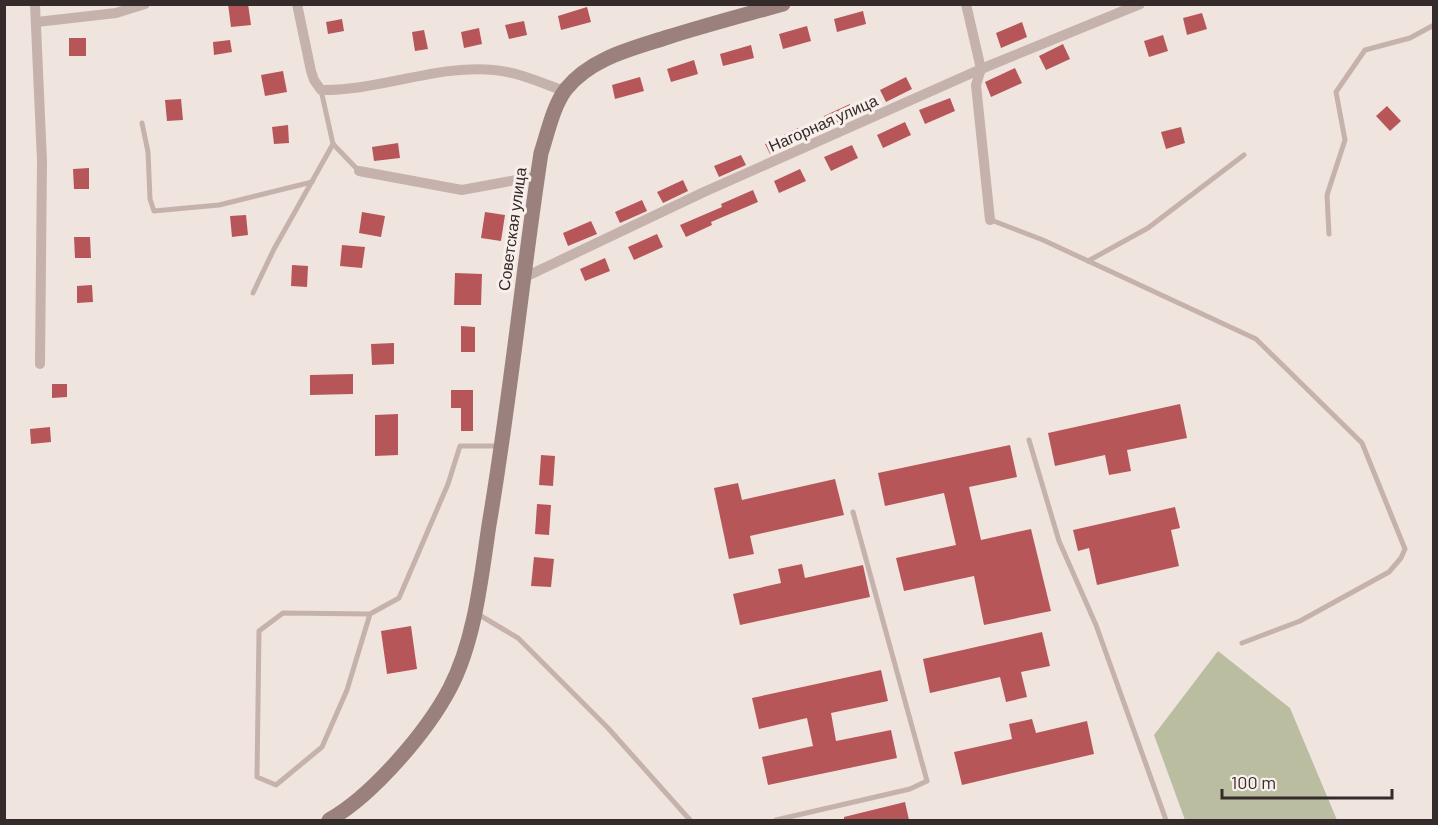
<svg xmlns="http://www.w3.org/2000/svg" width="1438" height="825" viewBox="0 0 1438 825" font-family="Barlow,sans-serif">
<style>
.green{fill:#bbbda1}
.building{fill:#b75658}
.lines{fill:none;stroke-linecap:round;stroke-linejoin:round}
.lane{stroke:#c6b2ac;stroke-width:5}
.street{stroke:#c6b2ac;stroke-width:10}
.secondary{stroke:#9a817e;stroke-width:15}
.labels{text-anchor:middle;stroke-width:6;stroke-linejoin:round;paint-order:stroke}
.street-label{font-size:16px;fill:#352b2a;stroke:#f8efeb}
</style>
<rect width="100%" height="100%" fill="#f0e4df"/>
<path class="green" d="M1218 651 1290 708 1337 820H1185L1154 735Z"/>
<g class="building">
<path d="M228 4H248L251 25 231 27Z"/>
<path d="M587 7 591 22 561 30 558 16Z"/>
<path d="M863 11 866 24 837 32 834 19Z"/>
<path d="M1202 13 1207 29 1187 35 1183 18Z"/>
<path d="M342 19 344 31 328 34 326 22Z"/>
<path d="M524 21 527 35 509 39 505 25Z"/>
<path d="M1022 22 1027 37 1001 48 996 33Z"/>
<path d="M807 26 811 41 783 49 779 34Z"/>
<path d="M479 28 482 44 464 48 461 32Z"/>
<path d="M424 30 428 49 415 51 412 32Z"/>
<path d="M1163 35 1168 51 1149 57 1144 41Z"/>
<rect x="69" y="38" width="17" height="18"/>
<path d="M230 40 232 52 214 55 213 42Z"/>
<path d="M1063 44 1070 59 1046 70 1039 56Z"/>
<path d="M751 45 754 58 723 66 720 54Z"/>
<path d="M694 60 698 74 671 82 667 69Z"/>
<path d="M1015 68 1022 83 991 97 985 82Z"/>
<path d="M283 71 287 92 265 96 261 75Z"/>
<path d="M640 77 644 91 615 99 612 85Z"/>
<path d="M906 77 912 89 886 102 880 90Z"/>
<path d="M950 98 955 111 925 124 919 110Z"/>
<path d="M181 99 183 120 167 121 165 100Z"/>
<path d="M850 104 856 116 829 128 824 116Z"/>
<path d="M1387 106 1401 121 1390 131 1376 116Z"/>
<path d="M905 122 911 135 883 148 877 135Z"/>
<path d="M288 125 289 143 274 144 272 127Z"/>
<path d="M1181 127 1185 143 1166 149 1161 132Z"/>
<path d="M798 128 803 139 770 154 765 144Z"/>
<path d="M398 143 400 158 374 161 372 147Z"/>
<path d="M852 145 858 158 831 171 824 157Z"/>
<path d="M741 155 746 165 719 177 714 166Z"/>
<path d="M89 168V189H74L73 169Z"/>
<path d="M800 169 806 181 779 193 774 181Z"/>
<path d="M683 180 688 191 663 203 657 192Z"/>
<path d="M753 190 758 202 711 222 712 225 686 237 680 225 722 207 721 204Z"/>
<path d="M642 200 647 211 620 223 615 212Z"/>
<path d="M362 212 385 216 381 237 359 233Z"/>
<path d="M485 212 505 215 501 241 481 238Z"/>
<path d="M246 215 248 235 232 237 230 216Z"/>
<path d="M591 221 597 234 568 246 563 233Z"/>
<path d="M657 234 663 247 634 260 628 247Z"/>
<path d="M74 237H90L91 258H75Z"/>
<path d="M342 245 365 247 362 268 340 266Z"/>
<path d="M605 258 610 271 585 281 580 269Z"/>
<path d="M292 265 308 266 307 287 291 286Z"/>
<path d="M455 273 482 274 481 305H454Z"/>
<path d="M92 285 93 302 77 303V286Z"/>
<path d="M461 326 475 327V352H461Z"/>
<path d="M394 343V364L372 365 371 344Z"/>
<path d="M353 374V394L310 395V375Z"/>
<path d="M52 384H67V397L52 398Z"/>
<path d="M451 390H473V431H461V408H451Z"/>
<path d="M1180 404 1187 438 1127 450 1131 471 1109 475 1105 455 1055 466 1048 433Z"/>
<path d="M398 414V455L375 456V415Z"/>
<path d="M50 427 51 442 31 444 30 429Z"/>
<path d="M1010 445 1017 477 969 487 981 540 1031 529 1051 611 984 625 974 576 904 591 896 558 956 545 944 493 885 506 878 473Z"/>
<path d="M541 455 555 456 553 486 539 485Z"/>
<path d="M835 479 844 515 750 536 754 554 729 559 714 488 738 483 742 500Z"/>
<path d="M537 504 551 505 549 535 535 534Z"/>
<path d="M1175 507 1180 528 1171 530 1179 566 1097 585 1089 548 1078 551 1073 530Z"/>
<path d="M534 557 554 559 551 587 531 586Z"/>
<path d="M802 564 805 578 863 565 870 597 740 625 733 594 781 583 778 569Z"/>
<path d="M411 626 417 669 387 674 381 631Z"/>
<path d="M1042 632 1050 666 1021 672 1027 697 1006 702 1000 677 930 693 923 659Z"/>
<path d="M881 670 888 701 831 713 836 741 891 730 897 758 768 785 762 757 813 746 807 718 759 729 752 698Z"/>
<path d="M1032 719 1036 733 1087 721 1094 754 962 785 954 752 1012 739 1009 724Z"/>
<path d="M905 802 909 820H844V817Z"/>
</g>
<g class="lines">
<g class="lane">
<path d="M321 90 333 144 359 171"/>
<path d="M142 123 148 152 150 199 154 211 219 205 312 182"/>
<path d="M991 220 1043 240 1256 339 1362 443 1405 549 1401 558 1389 572 1300 621 1242 643"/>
<path d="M1329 234 1327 195 1345 140 1336 92 1365 50 1410 38 1434 25"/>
<path d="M1088 261 1148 228 1244 155"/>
<path d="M253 293 274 249 333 144"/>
<path d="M1029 440 1059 541 1096 625 1166 820"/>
<path d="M476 613 518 638 608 728 690 820"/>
<path d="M370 614 347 690 322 747 276 785 257 777 259 631 283 613 370 614 399 598 448 484 460 446H500"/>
<path d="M776 820 910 789 927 781 853 512"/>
</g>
<g class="street">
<path d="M35 4 42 161 40 364"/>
<path d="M297 4 311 71 314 80 321 90C379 91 439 64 494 70 518 72 542 83 564 91"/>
<path d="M966 4 981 69 976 85 990 220"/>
<path d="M37 22 116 13 145 4"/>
<path d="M359 171 462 190 538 176"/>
<path d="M523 278 704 192 981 69 1140 4"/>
</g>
<path class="secondary" d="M329 820C372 796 427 732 450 688 475 640 481 578 489 525 510 402 522 277 541 153 548 132 553 106 566 89 591 58 631 49 668 37 706 25 744 15 783 4"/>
</g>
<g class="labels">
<g class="street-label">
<text transform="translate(823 123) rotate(-24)" y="6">Нагорная улица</text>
<text transform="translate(512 229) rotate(-82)" y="6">Советская улица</text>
</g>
</g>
<rect width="1438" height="825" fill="none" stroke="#352b2a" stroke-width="12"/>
<path d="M1222 789v9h170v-9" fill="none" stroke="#352b2a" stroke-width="3"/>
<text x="1231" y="789" font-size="18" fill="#352b2a" stroke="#f8efeb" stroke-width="4.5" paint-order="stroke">100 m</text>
</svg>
